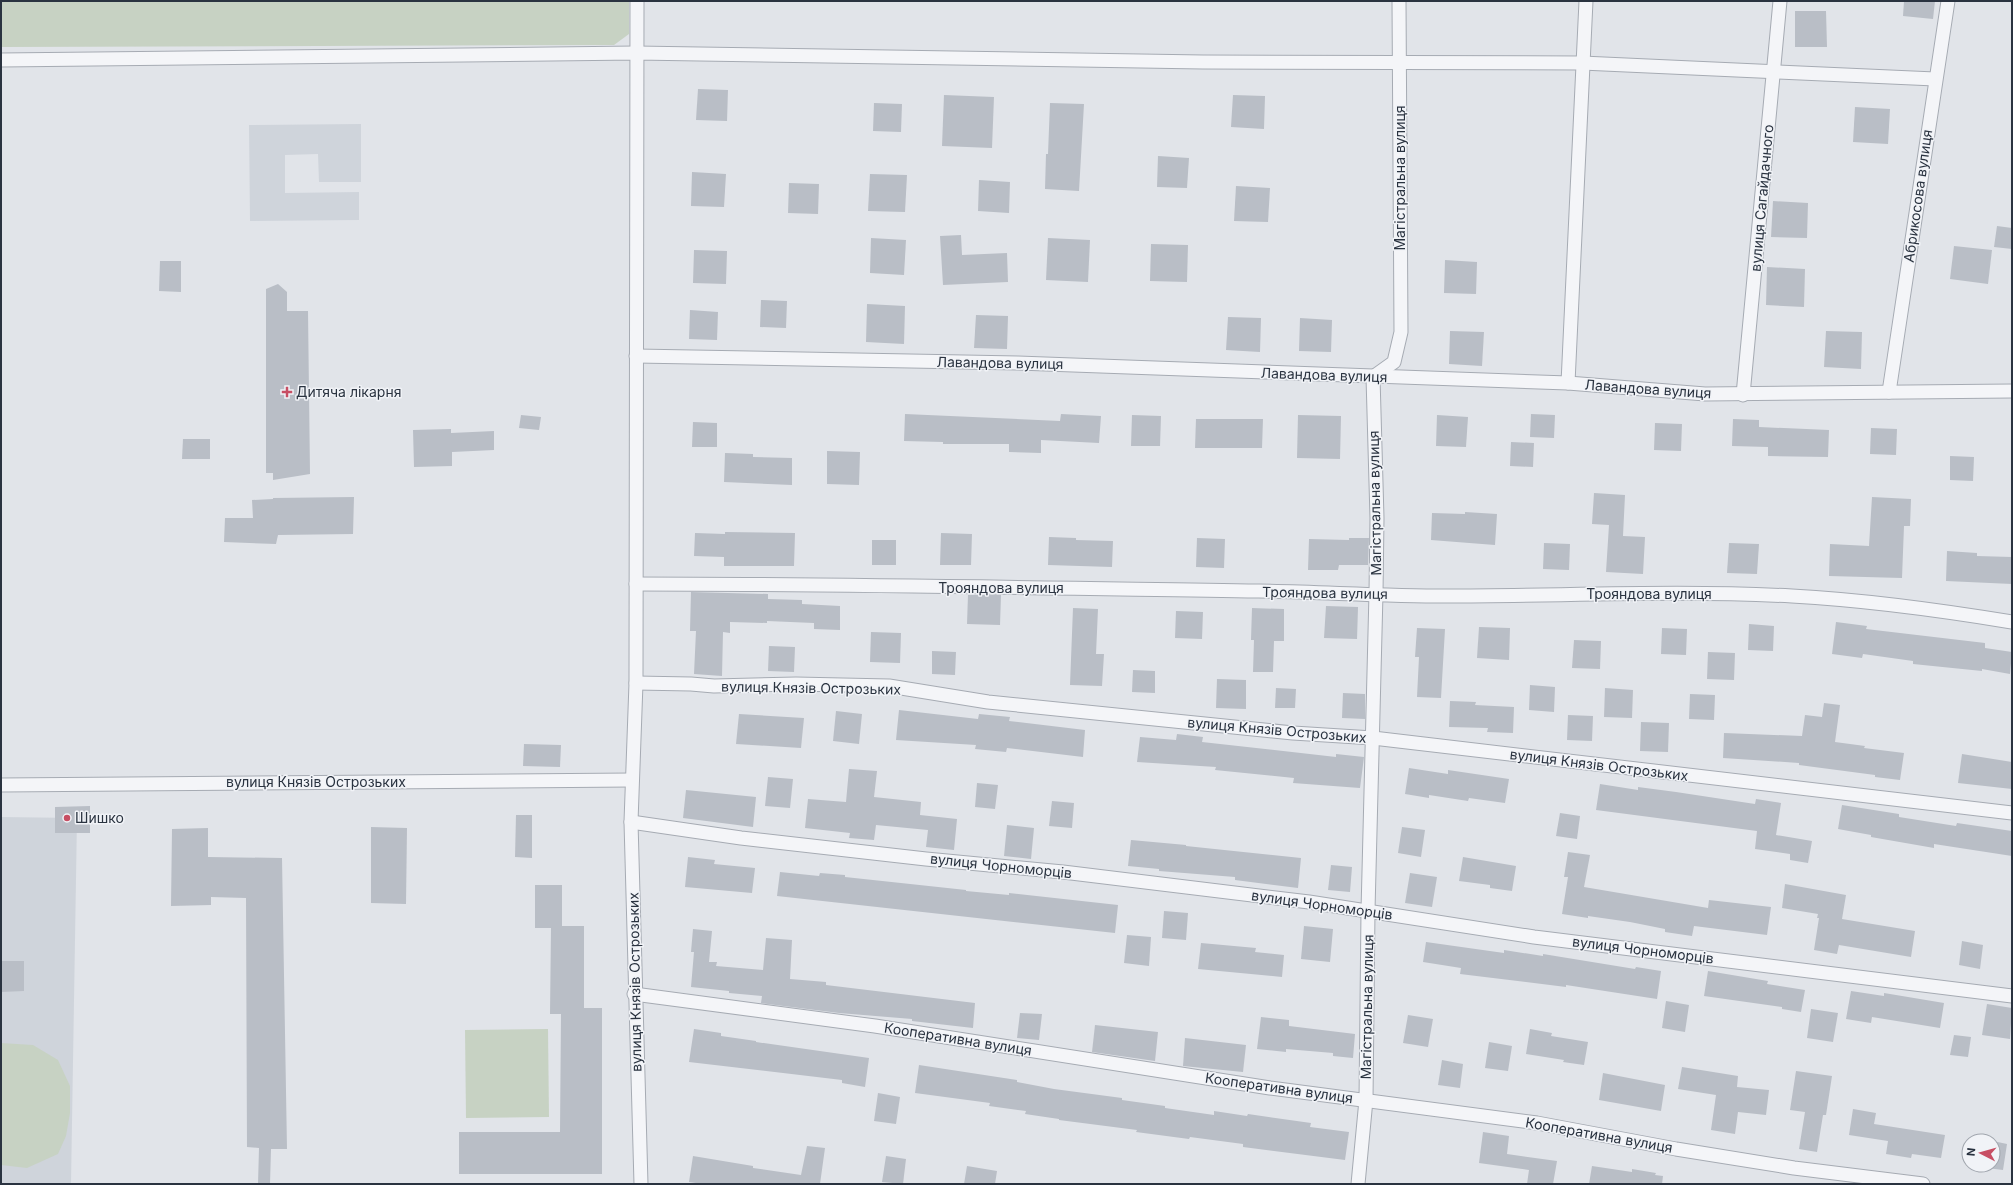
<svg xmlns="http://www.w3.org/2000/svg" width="2013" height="1185" viewBox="0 0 2013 1185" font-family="Inter,sans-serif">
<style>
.built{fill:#cfd4db}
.green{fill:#c7d2c3}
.building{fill:#b9bec6}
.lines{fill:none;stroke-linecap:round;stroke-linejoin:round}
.street-casing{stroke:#a6abb3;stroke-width:15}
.street{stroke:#f4f5f8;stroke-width:13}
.poi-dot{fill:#c74e63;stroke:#f1f3f7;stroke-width:1.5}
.labels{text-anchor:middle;stroke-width:3;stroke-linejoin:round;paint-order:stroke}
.street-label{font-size:14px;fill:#2a3340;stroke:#f1f3f7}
.poi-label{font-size:14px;fill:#2a3340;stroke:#f1f3f7;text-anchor:start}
</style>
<rect width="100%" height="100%" fill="#e1e4e9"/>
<g class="built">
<path d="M361 124V182H319L318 154 285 155V193L359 192V220L250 221 249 125Z"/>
<path d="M1 817 77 818 71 1184H1Z"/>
</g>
<g class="green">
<path d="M1 1H629V34L614 45 1 47Z"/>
<path d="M548 1029 549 1117 466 1118 465 1030Z"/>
<path d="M1 1043 33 1045 58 1060 70 1086V1113L66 1136 58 1154 27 1168 1 1165Z"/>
</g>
<g class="building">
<path d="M1904 1H1935L1933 19 1903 16Z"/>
<path d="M1795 11H1826L1827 47H1795Z"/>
<path d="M698 89 728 90 727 121 696 120Z"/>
<path d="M944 95 994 97 992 148 942 146Z"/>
<path d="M1233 95 1265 96 1264 129 1231 127Z"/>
<path d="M874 103 902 104 901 132 873 131Z"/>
<path d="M1050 103 1084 104 1079 191 1045 189 1046 154H1048Z"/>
<path d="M1855 107 1890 109 1888 144 1853 142Z"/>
<path d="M1158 156 1189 158 1187 188 1157 187Z"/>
<path d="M692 172 726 174 724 207 691 206Z"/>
<path d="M870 174 907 175 905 212 868 211Z"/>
<path d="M979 180 1010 182 1009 213 978 211Z"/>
<path d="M789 183 819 184 818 214 788 213Z"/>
<path d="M1236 186 1270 188 1268 222 1234 221Z"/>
<path d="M1773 201 1808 203 1807 238 1771 237Z"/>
<path d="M1997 226 2012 228V249L1994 247Z"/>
<path d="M961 235 962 255 1007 253 1008 282 943 285 940 236Z"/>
<path d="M871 238 906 240 904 275 870 273Z"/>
<path d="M1048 238 1090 240 1088 282 1046 280Z"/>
<path d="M1151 244 1188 245 1187 282 1150 281Z"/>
<path d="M1954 246 1992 250 1988 284 1950 279Z"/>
<path d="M694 250 727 251 726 284 693 283Z"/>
<path d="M1445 260 1477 262 1476 294 1444 293Z"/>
<path d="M160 261H181V292L159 291Z"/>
<path d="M1767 267 1805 269 1804 307 1766 305Z"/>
<path d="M278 284 287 292V311H308L310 474 273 480V473H266V289Z"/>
<path d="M761 300 787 301 786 328 760 327Z"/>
<path d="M867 304 905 306 904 344 866 342Z"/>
<path d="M690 310 718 312 717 340 689 339Z"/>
<path d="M976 315 1008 316 1007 349 974 348Z"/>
<path d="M1228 317 1261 318 1260 352 1226 350Z"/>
<path d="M1300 318 1332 320 1331 352 1299 351Z"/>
<path d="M1450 331 1484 332 1482 366 1449 364Z"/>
<path d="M1826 331 1862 332 1861 369 1824 367Z"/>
<path d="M905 414 1060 421 1061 414 1101 416 1099 443 1041 440V453L1009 452V444H943V442L904 441Z"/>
<path d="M1531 414 1555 415 1554 438 1530 437Z"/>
<path d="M521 415 541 417 539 430 519 428Z"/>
<path d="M1132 415 1161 416 1160 446H1131Z"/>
<path d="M1298 415 1341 416 1340 459 1297 458Z"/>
<path d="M1437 415 1468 417 1466 447 1436 446Z"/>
<path d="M1196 419H1263L1262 448H1195Z"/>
<path d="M1733 419 1759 420V427L1829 430 1828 457 1768 456V447L1732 446Z"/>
<path d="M693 422 717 423V447H692Z"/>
<path d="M1655 423 1682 424 1681 451 1654 450Z"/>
<path d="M1871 428 1897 429 1896 455 1870 454Z"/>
<path d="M451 429V433L494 431V450L452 452V466L414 467 413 430Z"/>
<path d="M183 439H210V459H182Z"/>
<path d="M1511 442 1534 443 1533 467 1510 466Z"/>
<path d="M827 451 860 452 859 485 827 484Z"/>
<path d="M725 453 753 454V457L792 458V485L724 482Z"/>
<path d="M1950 456 1974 457 1973 481 1950 480Z"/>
<path d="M1594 493 1625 495 1623 536 1645 537 1643 574 1606 572 1609 525 1592 524Z"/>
<path d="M354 497 353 534 278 535 276 544 224 542 225 518H253L252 500 273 499V498Z"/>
<path d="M1872 497 1911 499 1910 526H1904L1902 578 1829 576 1830 544 1869 546Z"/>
<path d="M1465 512 1497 514 1495 545 1431 540 1432 513 1465 514Z"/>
<path d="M725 532 795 533 794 566H724V557L694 556 695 533 725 534Z"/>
<path d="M941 533 972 534 971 565H940Z"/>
<path d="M1049 537 1076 538V540L1113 541 1112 567 1048 565Z"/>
<path d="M1197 538 1225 539 1224 568 1196 567Z"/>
<path d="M1349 538H1369L1368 565H1339L1338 570H1308L1309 539 1349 540Z"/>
<rect x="872" y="540" width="24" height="25"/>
<path d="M1544 543 1570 544 1569 570 1543 569Z"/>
<path d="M1729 543 1759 544 1757 574 1727 573Z"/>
<path d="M1947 551 1977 553V556L2012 557V584L1946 581Z"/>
<path d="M691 592 768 594V599L802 600V604L840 606V630L814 629V623L767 621V623L730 622V633L723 632 722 676 694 674 696 631H690Z"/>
<path d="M968 595H1001L1000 625 967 624Z"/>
<path d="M1326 606 1358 607 1357 639 1324 638Z"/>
<path d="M1073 608 1098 609 1096 654H1104L1102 686 1070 685Z"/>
<path d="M1252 608 1284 609V641H1274L1273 672H1253L1254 640H1251Z"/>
<path d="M1176 611 1203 612 1202 639 1175 638Z"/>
<path d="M1836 622 1867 626 1866 629 1985 643V648L2012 652 2010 674 1982 669V671L1913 664V661L1863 654 1862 658 1832 654Z"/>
<path d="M1749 624 1774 626 1773 651 1748 650Z"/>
<path d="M1479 627 1510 628 1509 660 1477 658Z"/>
<path d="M1417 628 1445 629 1441 698 1417 697 1419 657H1415Z"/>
<path d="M1662 628 1687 629 1686 655 1661 654Z"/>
<path d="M871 632 901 633 900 663 870 662Z"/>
<path d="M1574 640 1601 641 1600 669 1572 668Z"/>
<path d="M769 646 795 647 794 672 768 671Z"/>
<path d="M932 651 956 652 955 675 932 674Z"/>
<path d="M1708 652 1735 653 1734 680 1707 679Z"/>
<path d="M1133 670 1155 671V693L1132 692Z"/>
<path d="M1217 679 1246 680V709L1216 708Z"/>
<path d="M1530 685 1555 687 1554 712 1529 710Z"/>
<path d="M1276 688 1296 689 1295 708H1275Z"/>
<path d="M1605 688 1633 690 1632 718 1604 717Z"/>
<path d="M1343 693 1365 694V719L1342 718Z"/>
<path d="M1690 694 1715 695 1714 720 1689 719Z"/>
<path d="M1450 701 1476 702 1475 705 1514 707 1513 733 1487 732 1488 728 1449 727Z"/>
<path d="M1824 703 1840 705 1835 742 1865 746 1864 748 1904 753 1900 780 1875 777V775L1799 765V763L1723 758 1724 733 1802 736 1805 715 1822 717Z"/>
<path d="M899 710 978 719 979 714 1010 717 1009 721 1085 730 1083 757 1007 748 1006 752 975 749 976 745 896 740Z"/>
<path d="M836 711 862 714 859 744 833 741Z"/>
<path d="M739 714 804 718 801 748 736 744Z"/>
<path d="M1568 715 1593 716 1592 741 1567 740Z"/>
<path d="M1641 722 1669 723 1668 752 1640 751Z"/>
<path d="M1177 734 1203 737 1202 742 1336 757V754L1364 757 1360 788 1293 783 1294 778 1215 770 1216 767 1137 762 1140 737 1176 740Z"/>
<path d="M524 744 561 745 560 767 523 766Z"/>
<path d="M1962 754 2012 762V789L1958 783Z"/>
<path d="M1409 768 1448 774V770L1509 779 1505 803 1469 798 1468 801 1429 795V798L1405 794Z"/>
<path d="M849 769 877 771 874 797 921 802 920 815 957 819 954 850 926 847 928 830 876 825 874 840 849 838 850 833 805 828 808 799 846 802Z"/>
<path d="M768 777 793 779 790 808 765 806Z"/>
<path d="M977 783 998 785 995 809 975 807Z"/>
<path d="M1600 784 1638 790V787L1676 792 1755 804 1756 799 1781 803 1776 835 1812 841 1808 863 1790 860V854L1755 849 1757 831 1596 810Z"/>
<path d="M686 790 756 797 753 827 683 818Z"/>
<path d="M1052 801 1074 803 1072 828 1049 826Z"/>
<path d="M1842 805 1899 814V817L1956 826 1957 823 2012 831V856L1934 844V848L1871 837V835L1838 829Z"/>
<path d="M90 806V833H55V807Z"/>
<path d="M1560 813 1580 816 1577 839 1556 836Z"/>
<path d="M516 815H532V858L515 857Z"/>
<path d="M1007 825 1034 828 1031 859 1004 856Z"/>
<path d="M371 827 407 828 406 904 371 903Z"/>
<path d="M1402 827 1425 830 1421 857 1398 853Z"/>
<path d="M208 828V857L282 858 287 1149H271L270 1184H258L259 1148 247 1147 246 898 211 897V905L171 906 172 829Z"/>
<path d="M1131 840 1186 845V846L1301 858 1298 888 1235 880V877L1159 871V869L1128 866Z"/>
<path d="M1568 852 1590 855 1584 887 1708 908 1709 900 1771 907 1767 935 1694 926 1692 936 1665 932V929L1630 922 1588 916V918L1562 914 1568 877H1564Z"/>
<path d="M688 857 715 860 714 864 755 868 752 893 685 887Z"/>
<path d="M1463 857 1516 866 1512 891 1490 888V885L1459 881Z"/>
<path d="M1331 865 1352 867 1350 892 1328 890Z"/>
<path d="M780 872 819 876 820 873 845 875V877L966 890V891L1009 895V893L1118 905 1115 933 777 896Z"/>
<path d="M1410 873 1437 877 1432 907 1405 903Z"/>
<path d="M1785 884 1846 895 1842 919 1915 931 1911 957 1839 945 1837 954 1814 950 1819 918H1817L1818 914 1782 908Z"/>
<path d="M535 885H562V926H584V1008H602V1174H459V1132H560L561 1014H550L551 928H535Z"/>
<path d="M1164 911 1188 913 1186 940 1162 938Z"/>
<path d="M1304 926 1333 929 1330 962 1301 959Z"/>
<path d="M693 929 712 931 709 962H717L716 966 763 970 766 938 792 940 790 979 826 982V985L975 1003 973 1028 912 1021V1019L839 1013 761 1003 762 996 729 993V991L691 987 694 952H691Z"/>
<path d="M1127 935 1151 937 1149 966 1124 963Z"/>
<path d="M1962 941 1983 945 1980 969 1959 965Z"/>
<path d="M1426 942 1504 953V950L1543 956V954L1635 969 1636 967 1661 971 1657 999 1566 985V987L1460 974 1461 968 1423 962Z"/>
<path d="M1201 943 1256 948 1255 952 1284 955 1282 977 1198 969Z"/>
<path d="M1 961H24V991L1 992Z"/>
<path d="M1708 971 1768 981 1767 984 1805 990 1801 1012 1782 1009V1007L1704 996Z"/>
<path d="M1851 991 1884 996V993L1944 1003 1940 1028 1872 1017 1871 1023 1846 1019Z"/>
<path d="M1666 1001 1689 1005 1685 1032 1662 1028Z"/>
<path d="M1987 1004 2012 1008 2010 1039 1982 1035Z"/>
<path d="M1811 1009 1838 1013 1833 1042 1807 1038Z"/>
<path d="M1020 1013 1042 1014 1039 1040 1017 1038Z"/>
<path d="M1408 1015 1433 1019 1428 1047 1403 1043Z"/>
<path d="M1261 1017 1289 1020V1026L1355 1034 1353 1058 1333 1056V1053L1286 1049V1052L1257 1049Z"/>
<path d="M1095 1025 1158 1032 1155 1061 1092 1052Z"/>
<path d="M694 1029 721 1033V1036L756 1041V1042L869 1058 865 1087 842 1083V1080L689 1062Z"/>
<path d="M1530 1029 1552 1033 1551 1036 1588 1042 1584 1065 1563 1062 1564 1060 1526 1054Z"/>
<path d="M1954 1035 1971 1037 1968 1057 1950 1055Z"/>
<path d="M1185 1038 1246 1045 1243 1072 1183 1066Z"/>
<path d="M1489 1042 1512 1046 1508 1071 1485 1068Z"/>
<path d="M1442 1060 1463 1064 1460 1088 1438 1085Z"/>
<path d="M919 1065 1017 1080V1082L1054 1089 1122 1098V1100L1165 1106V1108L1214 1115V1111L1247 1116 1248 1114 1311 1123 1310 1127 1349 1132 1345 1160 1243 1147V1144L1190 1137 1189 1139 1136 1132 1137 1130 1059 1120V1119L1025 1114 1026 1111 989 1106 990 1103 915 1093Z"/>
<path d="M1682 1067 1738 1076 1737 1087 1769 1090 1766 1115 1738 1112 1735 1134 1711 1130 1716 1095 1678 1089Z"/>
<path d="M1796 1071 1832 1076 1826 1115H1823L1817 1152 1799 1149 1805 1112 1790 1110Z"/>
<path d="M1603 1073 1665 1085 1661 1111 1599 1100Z"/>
<path d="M878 1093 900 1097 896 1124 874 1121Z"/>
<path d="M1853 1109 1876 1113 1874 1124 1945 1135 1941 1158 1912 1154 1911 1158 1886 1154 1888 1141 1849 1135Z"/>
<path d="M1483 1132 1509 1136 1507 1154 1557 1161 1553 1184H1527L1529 1170 1479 1163Z"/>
<path d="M1993 1141 2007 1144 2003 1170 1979 1167V1165H1993Z"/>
<path d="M807 1146 825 1148 820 1184H703L689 1182 693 1156 753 1166V1168L801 1175Z"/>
<path d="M886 1156 906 1159 903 1184 882 1182Z"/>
<path d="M967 1166 997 1171 995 1184H964Z"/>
<path d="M1592 1166 1632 1172V1169L1656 1173 1655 1175 1663 1176 1662 1184H1589Z"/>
</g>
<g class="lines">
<g class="street-casing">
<g id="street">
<path d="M637 1 636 683 631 822 641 1184"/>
<path d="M1 60 636 53 1203 62 1582 63 1935 79"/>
<path d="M636 356 1018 363 1568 383 1705 394 2012 391"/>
<path d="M1568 383 1586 1"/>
<path d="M1889 392 1948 1"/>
<path d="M1743 395 1780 1"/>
<path d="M636 584C844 584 1052 588 1259 591 1321 592 1384 596 1446 596 1561 596 1677 590 1792 596 1866 600 1939 610 2012 622"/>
<path d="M636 683 691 684 714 686 796 684 889 686 988 702 1293 733 1373 738 2012 813"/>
<path d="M1 785 632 780"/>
<path d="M631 822 741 838 926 859 1063 872 1309 902 1534 937 2012 996"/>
<path d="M634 994 875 1026 1270 1088 1537 1123 1676 1149 1794 1168 1923 1184"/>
<path d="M1358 1184 1366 1100 1368 911 1376 593 1377 518 1373 377 1394 362 1401 332 1399 1"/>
</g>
</g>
<use href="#street" class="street"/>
</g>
<g class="poi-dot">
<path d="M285 386h4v4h4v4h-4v4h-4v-4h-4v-4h4z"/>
<circle cx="67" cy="818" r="4"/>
</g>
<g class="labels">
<g class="street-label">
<text transform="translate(1400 178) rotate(-90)" y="5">Магістральна вулиця</text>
<text transform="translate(1918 196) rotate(-82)" y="5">Абрикосова вулиця</text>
<text transform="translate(1762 198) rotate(-85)" y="5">вулиця Сагайдачного</text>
<text transform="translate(1000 363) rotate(1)" y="5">Лавандова вулиця</text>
<text transform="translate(1324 375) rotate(2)" y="5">Лавандова вулиця</text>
<text transform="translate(1648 389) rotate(4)" y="5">Лавандова вулиця</text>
<text transform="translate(1375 503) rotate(-91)" y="5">Магістральна вулиця</text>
<text x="1001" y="593">Трояндова вулиця</text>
<text transform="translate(1325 593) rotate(1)" y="5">Трояндова вулиця</text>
<text x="1649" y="599">Трояндова вулиця</text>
<text transform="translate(811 688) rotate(1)" y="5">вулиця Князів Острозьких</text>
<text transform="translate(1277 730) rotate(5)" y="5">вулиця Князів Острозьких</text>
<text transform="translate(1599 765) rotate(7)" y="5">вулиця Князів Острозьких</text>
<text x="316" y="787">вулиця Князів Острозьких</text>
<text transform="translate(1001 866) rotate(6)" y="5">вулиця Чорноморців</text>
<text transform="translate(1322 905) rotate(8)" y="5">вулиця Чорноморців</text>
<text transform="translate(1643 950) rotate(7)" y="5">вулиця Чорноморців</text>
<text transform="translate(635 982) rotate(-91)" y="5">вулиця Князів Острозьких</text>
<text transform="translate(1367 1007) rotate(-89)" y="5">Магістральна вулиця</text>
<text transform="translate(958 1039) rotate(9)" y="5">Кооперативна вулиця</text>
<text transform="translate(1279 1088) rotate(8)" y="5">Кооперативна вулиця</text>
<text transform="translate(1599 1135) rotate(10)" y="5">Кооперативна вулиця</text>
</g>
<g class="poi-label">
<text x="296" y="397">Дитяча лікарня</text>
<text x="75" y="823">Шишко</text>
</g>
</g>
<rect width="2013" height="1185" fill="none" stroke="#2a3340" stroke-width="4"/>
<g transform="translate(1981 1153) rotate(276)"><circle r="19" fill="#f1f3f7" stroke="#a1a6ae"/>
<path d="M0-3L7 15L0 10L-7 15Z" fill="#c74e63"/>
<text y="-6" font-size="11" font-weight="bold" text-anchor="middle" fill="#2a3340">N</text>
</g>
</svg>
